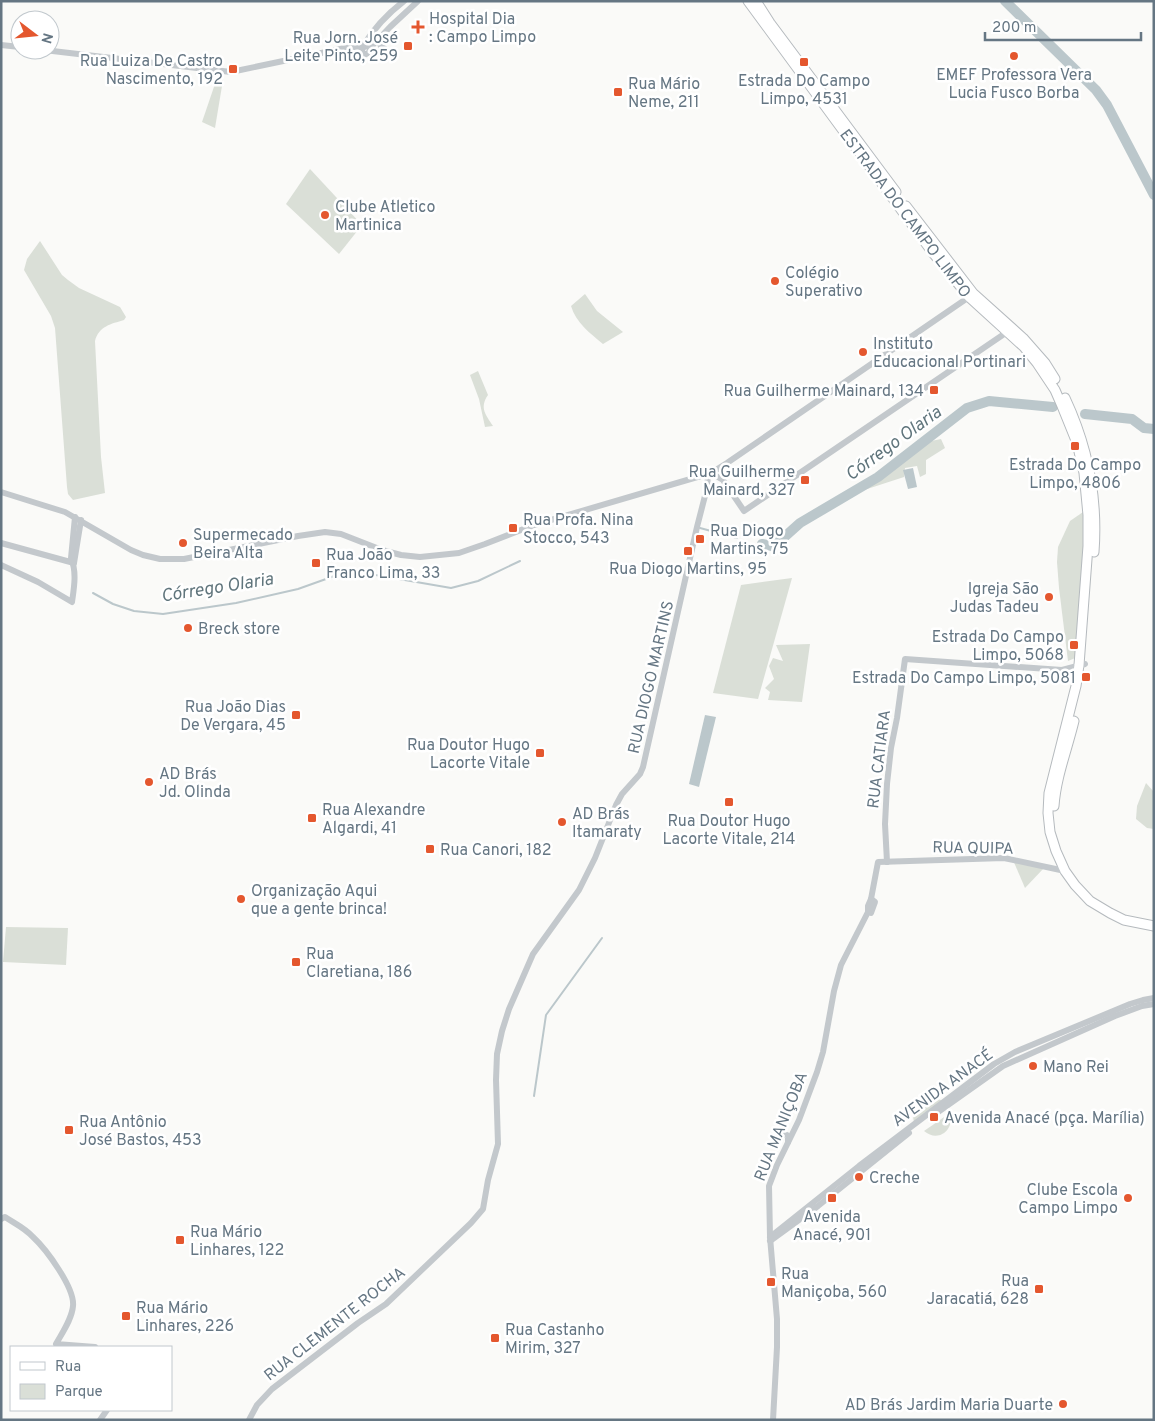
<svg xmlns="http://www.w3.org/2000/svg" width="1155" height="1421" viewBox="0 0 1155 1421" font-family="Overpass,sans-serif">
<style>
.green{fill:#dadfd7}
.water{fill:#bbc7cb}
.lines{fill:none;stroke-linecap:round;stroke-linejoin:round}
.stream{stroke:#bbc7cb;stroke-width:2}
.river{stroke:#bbc7cb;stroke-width:10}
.major-casing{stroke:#b5babe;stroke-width:11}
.minor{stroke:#c3c8cc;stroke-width:6}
.major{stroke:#fff;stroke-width:9}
.poi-dot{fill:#e4572e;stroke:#fff;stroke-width:2}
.labels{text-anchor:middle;stroke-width:5;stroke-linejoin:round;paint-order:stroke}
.poi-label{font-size:16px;fill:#657683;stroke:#fff;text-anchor:start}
.street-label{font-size:16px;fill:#657683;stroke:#fff}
.water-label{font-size:18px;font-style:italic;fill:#60757c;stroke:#fff}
</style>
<rect width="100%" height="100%" fill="#fafaf8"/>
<g class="green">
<path d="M217 78 223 80 215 128 202 122Z"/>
<path d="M310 169 362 225 339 254 286 204Z"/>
<path d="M40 241 62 275 68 280 79 288 120 307 126 317 124 320C111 324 99 326 95 341L101 457 105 493 73 500 68 494 67 487 55 328 51 316 24 270 27 259Z"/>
<path d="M585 294 597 311 623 332 603 344C590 333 576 323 571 306Z"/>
<path d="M478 371 488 395C479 408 486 415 493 426L485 427 479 399 470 375Z"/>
<path d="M941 439 945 448 926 460V474L920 477 917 466 905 468 904 477 858 492 870 480 931 441Z"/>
<path d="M1086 510 1080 656 1068 661 1059 588 1057 562 1058 547 1070 521Z"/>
<path d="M792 578 758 699 713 693 741 585Z"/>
<path d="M810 644 802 702 768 700 770 692 765 688 774 679 769 666 773 658 783 661 776 645Z"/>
<path d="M1146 783 1154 792V829L1147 828 1136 819 1137 806Z"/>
<path d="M1013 860 1044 868 1025 888Z"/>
<path d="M6 927 68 928 66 965 3 962Z"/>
<path d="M929 1098H936L943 1101 914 1123C911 1110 917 1102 929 1098Z"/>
<path d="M950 1113C955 1130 938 1143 924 1131Z"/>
</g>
<g class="water">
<path d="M913 468 917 487 908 489 903 470Z"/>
<path d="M705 715 716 717 699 787 689 784Z"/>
</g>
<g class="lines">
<g class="stream">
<path d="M700 528 737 538"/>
<path d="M93 593 113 604 134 611 163 614 236 603 298 589 340 574H370L451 588 478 581 520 561"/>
<path d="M534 1096 546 1015 602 938"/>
</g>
<g class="river">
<path d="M1005 1 1096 90 1107 105 1154 195"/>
<path d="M1085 414 1132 419 1144 428 1154 429"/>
<path d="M762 544 772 546 781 540 800 523 878 477 967 408 989 401 1053 407"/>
</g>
<g class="major-casing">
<g id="major">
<path d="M748 1 933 253 969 297 1024 347 1037 363 1055 390 1062 406 1077 443 1084 473 1088 515V546L1079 665 1076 686 1049 793 1048 813 1050 832 1056 851 1065 871 1075 885 1090 901 1110 913 1124 920 1154 926"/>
<path d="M756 1 770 23 896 192"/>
<path d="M906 206 973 293 1023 338 1045 363 1055 379"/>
<path d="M1065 398C1088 447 1098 498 1094 552"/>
<path d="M1054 806C1056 777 1067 750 1074 721"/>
</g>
</g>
<g class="minor">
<path d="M378 41 381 46 385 49"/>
<path d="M1 45 20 47"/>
<path d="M363 46C374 28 387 14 404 1"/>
<path d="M370 48 390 27 418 1"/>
<path d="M44 50 231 72 350 47 362 48 367 46 370 48V52L364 55 362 52V48"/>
<path d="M711 473 723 480 744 511 1010 330"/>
<path d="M1 492 65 512 131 550 143 555 160 559H184L298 536 325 532 341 534 382 550 401 555 420 557 459 553 485 544 534 525 711 473 727 463 969 297"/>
<path d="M1 543 74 563"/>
<path d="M74 563 81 520"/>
<path d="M1 565 38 582 72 602C74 588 77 572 71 558L75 517"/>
<path d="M887 862 885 824 887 784 891 748 897 718 905 659 1062 670 1085 664"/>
<path d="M871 899 878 862 1004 858 1065 871"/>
<path d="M871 899 875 902 871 913 868 912V906Z"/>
<path d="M931 1117 1003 1066 1115 1016 1142 1006 1154 1004"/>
<path d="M779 1134 787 1135 788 1138V1142"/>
<path d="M1 1219 5 1217C14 1223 25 1228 33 1237 46 1249 75 1288 73 1306 72 1319 62 1333 56 1344L95 1347"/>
<path d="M770 1237 859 1166 994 1064 1015 1052 1130 1004 1143 1000 1154 998"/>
<path d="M770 1241 818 1206 909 1133"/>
<path d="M100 1420 107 1410"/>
<path d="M249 1420 257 1405 272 1389 358 1323 386 1304 471 1223 483 1209 488 1180 498 1144 496 1080 497 1054 502 1031 509 1009 533 954 579 890 595 858 616 805 622 794 640 774 643 767 697 527 707 488 708 474"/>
<path d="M773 1420 777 1347V1319L770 1237 769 1186 777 1165 799 1120 817 1072 823 1052 834 991 841 965 868 912"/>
</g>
<use href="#major" class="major"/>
</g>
<g class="poi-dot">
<path d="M415.5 19.5h5v5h5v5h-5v5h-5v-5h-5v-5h5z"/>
<rect x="403" y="41" width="10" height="10" rx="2.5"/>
<circle cx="1014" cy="56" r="5"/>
<rect x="799" y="57" width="10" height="10" rx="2.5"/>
<rect x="228" y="64" width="10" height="10" rx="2.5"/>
<rect x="613" y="87" width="10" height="10" rx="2.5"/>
<circle cx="325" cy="215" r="5"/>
<circle cx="775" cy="281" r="5"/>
<circle cx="863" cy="352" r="5"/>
<rect x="929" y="385" width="10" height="10" rx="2.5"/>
<rect x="1070" y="441" width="10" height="10" rx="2.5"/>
<rect x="800" y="475" width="10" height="10" rx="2.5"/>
<rect x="508" y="523" width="10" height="10" rx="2.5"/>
<rect x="695" y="534" width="10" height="10" rx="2.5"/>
<circle cx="183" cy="543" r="5"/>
<rect x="683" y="546" width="10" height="10" rx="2.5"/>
<rect x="311" y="558" width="10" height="10" rx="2.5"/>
<circle cx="1049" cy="597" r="5"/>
<circle cx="188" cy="628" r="5"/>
<rect x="1069" y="640" width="10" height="10" rx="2.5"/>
<rect x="1081" y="672" width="10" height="10" rx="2.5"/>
<rect x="291" y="710" width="10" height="10" rx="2.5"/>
<rect x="535" y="748" width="10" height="10" rx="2.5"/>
<circle cx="149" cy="782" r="5"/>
<rect x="724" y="797" width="10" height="10" rx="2.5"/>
<rect x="307" y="813" width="10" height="10" rx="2.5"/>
<circle cx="562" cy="822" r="5"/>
<rect x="425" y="844" width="10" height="10" rx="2.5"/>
<circle cx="241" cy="899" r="5"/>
<rect x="291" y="957" width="10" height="10" rx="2.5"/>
<circle cx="1033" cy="1066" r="5"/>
<rect x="929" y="1112" width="10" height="10" rx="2.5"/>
<rect x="64" y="1125" width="10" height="10" rx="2.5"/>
<circle cx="859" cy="1177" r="5"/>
<rect x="827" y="1193" width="10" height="10" rx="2.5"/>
<circle cx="1128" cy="1198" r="5"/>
<rect x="175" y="1235" width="10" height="10" rx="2.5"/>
<rect x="766" y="1277" width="10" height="10" rx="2.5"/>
<rect x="1034" y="1284" width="10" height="10" rx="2.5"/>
<rect x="121" y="1311" width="10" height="10" rx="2.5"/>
<rect x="490" y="1333" width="10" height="10" rx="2.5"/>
<circle cx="1063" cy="1404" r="5"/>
</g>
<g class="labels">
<g class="poi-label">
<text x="429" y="24">Hospital Dia<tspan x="429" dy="18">: Campo Limpo</tspan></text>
<text x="398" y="43" text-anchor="end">Rua Jorn. José<tspan x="398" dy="18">Leite Pinto, 259</tspan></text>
<text x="223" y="66" text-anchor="end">Rua Luiza De Castro<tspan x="223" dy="18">Nascimento, 192</tspan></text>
<text x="1014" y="80" text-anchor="middle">EMEF Professora Vera<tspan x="1014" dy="18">Lucia Fusco Borba</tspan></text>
<text x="804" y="86" text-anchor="middle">Estrada Do Campo<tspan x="804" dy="18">Limpo, 4531</tspan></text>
<text x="628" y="89">Rua Mário<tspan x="628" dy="18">Neme, 211</tspan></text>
<text x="335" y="212">Clube Atletico<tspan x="335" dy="18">Martinica</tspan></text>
<text x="785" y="278">Colégio<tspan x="785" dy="18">Superativo</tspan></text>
<text x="873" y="349">Instituto<tspan x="873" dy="18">Educacional Portinari</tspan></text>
<text x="924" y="396" text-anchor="end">Rua Guilherme Mainard, 134</text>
<text x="1075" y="470" text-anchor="middle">Estrada Do Campo<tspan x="1075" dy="18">Limpo, 4806</tspan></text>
<text x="795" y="477" text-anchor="end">Rua Guilherme<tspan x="795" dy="18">Mainard, 327</tspan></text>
<text x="523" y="525">Rua Profa. Nina<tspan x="523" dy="18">Stocco, 543</tspan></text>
<text x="710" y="536">Rua Diogo<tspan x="710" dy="18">Martins, 75</tspan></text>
<text x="193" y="540">Supermecado<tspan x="193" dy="18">Beira Alta</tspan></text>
<text x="326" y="560">Rua João<tspan x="326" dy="18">Franco Lima, 33</tspan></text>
<text x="688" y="574" text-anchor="middle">Rua Diogo Martins, 95</text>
<text x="1039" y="594" text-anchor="end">Igreja São<tspan x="1039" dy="18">Judas Tadeu</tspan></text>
<text x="198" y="634">Breck store</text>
<text x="1064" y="642" text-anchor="end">Estrada Do Campo<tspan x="1064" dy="18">Limpo, 5068</tspan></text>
<text x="1076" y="683" text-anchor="end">Estrada Do Campo Limpo, 5081</text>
<text x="286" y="712" text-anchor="end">Rua João Dias<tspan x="286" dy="18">De Vergara, 45</tspan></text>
<text x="530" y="750" text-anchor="end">Rua Doutor Hugo<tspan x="530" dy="18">Lacorte Vitale</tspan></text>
<text x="159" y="779">AD Brás<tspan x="159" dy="18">Jd. Olinda</tspan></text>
<text x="322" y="815">Rua Alexandre<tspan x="322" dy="18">Algardi, 41</tspan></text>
<text x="572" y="819">AD Brás<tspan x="572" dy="18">Itamaraty</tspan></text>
<text x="729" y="826" text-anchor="middle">Rua Doutor Hugo<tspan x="729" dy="18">Lacorte Vitale, 214</tspan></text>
<text x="440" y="855">Rua Canori, 182</text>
<text x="251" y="896">Organização Aqui<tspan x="251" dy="18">que a gente brinca!</tspan></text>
<text x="306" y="959">Rua<tspan x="306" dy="18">Claretiana, 186</tspan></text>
<text x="1043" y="1072">Mano Rei</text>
<text x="944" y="1123">Avenida Anacé (pça. Marília)</text>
<text x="79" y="1127">Rua Antônio<tspan x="79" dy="18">José Bastos, 453</tspan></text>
<text x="869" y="1183">Creche</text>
<text x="1118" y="1195" text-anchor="end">Clube Escola<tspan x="1118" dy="18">Campo Limpo</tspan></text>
<text x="832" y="1222" text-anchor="middle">Avenida<tspan x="832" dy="18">Anacé, 901</tspan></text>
<text x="190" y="1237">Rua Mário<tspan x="190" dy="18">Linhares, 122</tspan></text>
<text x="781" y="1279">Rua<tspan x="781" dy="18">Maniçoba, 560</tspan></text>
<text x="1029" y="1286" text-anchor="end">Rua<tspan x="1029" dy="18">Jaracatiá, 628</tspan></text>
<text x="136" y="1313">Rua Mário<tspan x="136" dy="18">Linhares, 226</tspan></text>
<text x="505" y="1335">Rua Castanho<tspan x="505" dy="18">Mirim, 327</tspan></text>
<text x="1053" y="1410" text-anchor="end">AD Brás Jardim Maria Duarte</text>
</g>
<g class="street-label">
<text transform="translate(906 213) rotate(53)" y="6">ESTRADA DO CAMPO LIMPO</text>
<text transform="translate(650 677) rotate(-77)" y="6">RUA DIOGO MARTINS</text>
<text transform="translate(878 759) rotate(-83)" y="6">RUA CATIARA</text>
<text transform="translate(973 847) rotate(1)" y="6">RUA QUIPA</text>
<text transform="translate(942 1087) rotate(-36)" y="6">AVENIDA ANACÉ</text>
<text transform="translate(780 1126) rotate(-68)" y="6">RUA MANIÇOBA</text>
<text transform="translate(334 1323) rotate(-38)" y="6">RUA CLEMENTE ROCHA</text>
</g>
<g class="water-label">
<text transform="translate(893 443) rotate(-36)" y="6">Córrego Olaria</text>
<text transform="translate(217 587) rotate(-9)" y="6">Córrego Olaria</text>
</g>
</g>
<rect width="1155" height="1421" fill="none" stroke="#657683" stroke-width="5"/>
<rect x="10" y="1346" width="162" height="65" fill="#ffffff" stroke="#c1c8cd"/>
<rect x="20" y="1362" width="25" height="8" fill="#ffffff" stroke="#c1c8cd"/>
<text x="55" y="1371" font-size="15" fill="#657683">Rua</text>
<rect x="20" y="1384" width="25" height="15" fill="#dadfd7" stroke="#c1c8cd"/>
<text x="55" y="1396" font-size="15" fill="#657683">Parque</text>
<g transform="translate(35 35) rotate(106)"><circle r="24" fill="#ffffff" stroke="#c1c8cd"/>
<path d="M0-4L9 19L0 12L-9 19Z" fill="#e4572e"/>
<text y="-8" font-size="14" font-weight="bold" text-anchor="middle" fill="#657683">N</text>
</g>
<path d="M985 32v8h156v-8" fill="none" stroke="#657683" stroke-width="2.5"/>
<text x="992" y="32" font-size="15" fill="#657683" stroke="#ffffff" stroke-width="4" paint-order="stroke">200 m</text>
</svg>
